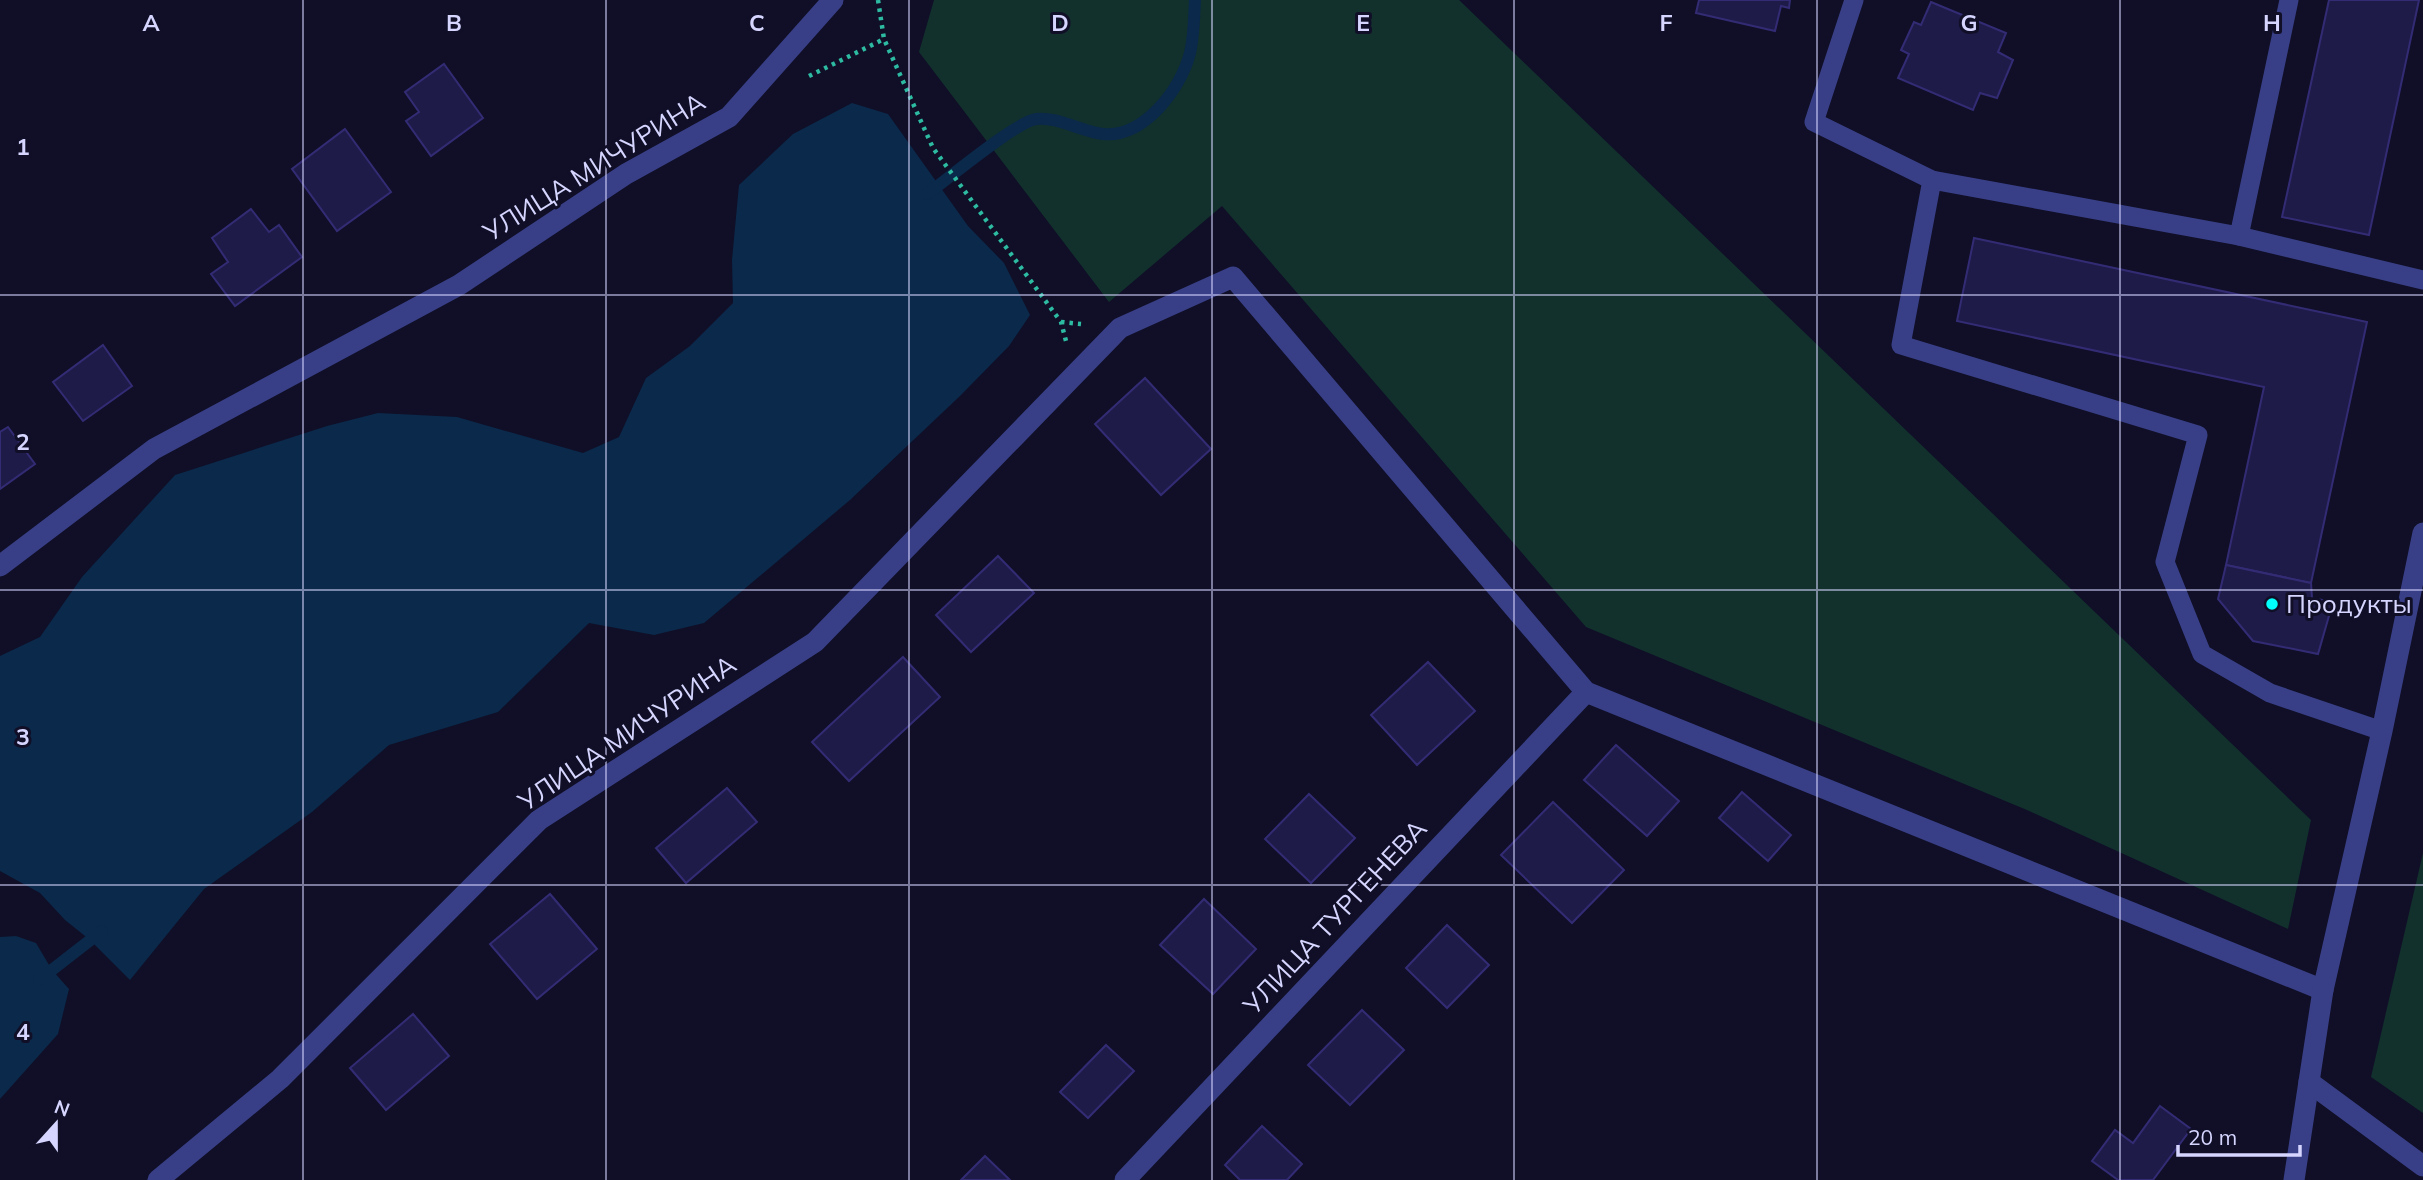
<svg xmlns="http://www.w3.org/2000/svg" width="2423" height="1180" viewBox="0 0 2423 1180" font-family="Mulish,sans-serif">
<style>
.green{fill:#12312d}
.water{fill:#0b294a}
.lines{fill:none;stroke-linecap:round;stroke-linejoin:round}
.stream{stroke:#0b294a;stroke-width:12}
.building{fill:#1f1b49;stroke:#332c75;stroke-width:2}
.path{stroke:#2dbba2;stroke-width:4.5;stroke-dasharray:3.5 5;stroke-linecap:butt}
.lane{stroke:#393f87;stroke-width:19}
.street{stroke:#393f87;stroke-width:21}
.grid{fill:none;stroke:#d5d5ff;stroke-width:2;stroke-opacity:0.55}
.poi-dot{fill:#01fffc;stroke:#100f27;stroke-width:2.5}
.labels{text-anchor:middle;stroke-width:6;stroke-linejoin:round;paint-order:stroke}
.street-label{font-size:26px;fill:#d5d5ff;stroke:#100f27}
.poi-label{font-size:26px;fill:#d5d5ff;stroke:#100f27;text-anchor:start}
.grid-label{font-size:23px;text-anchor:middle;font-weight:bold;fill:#d5d5ff;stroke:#100f27;stroke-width:6;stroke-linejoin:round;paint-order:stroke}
</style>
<rect width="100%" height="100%" fill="#100f27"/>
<g class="green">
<path d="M934 0H1459L2311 820 2288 929 2027 810 1586 627 1222 206 1109 302 919 52Z"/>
<path d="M2423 853V1113L2371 1077Z"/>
</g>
<g class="water">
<path d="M852 103 888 114 968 226 1004 263 1030 315 1009 346 960 396 850 500 704 623 654 635 589 623 498 712 389 745 312 812 204 889 130 980 90 940 65 920 40 893 0 871V656L40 637 82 577 175 475 327 426 378 413 457 417 583 453 619 437 646 378 690 346 733 303 732 260 739 185 793 134Z"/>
<path d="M16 936 36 943 52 970 69 989 58 1034 0 1099V937Z"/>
</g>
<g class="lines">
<g class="stream">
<path d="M927 194C948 179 1016 122 1036 119 1056 116 1083 132 1103 134 1144 138 1181 89 1190 53 1194 36 1194 17 1195 0"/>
<path d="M39 980 102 931"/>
</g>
</g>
<g class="building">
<path d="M1699 0H1790L1789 8 1781 6 1775 31 1696 13Z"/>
<path d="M2329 0H2419L2369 235 2282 217Z"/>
<path d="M1931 2 2006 33 1998 52 2013 60 1997 98 1980 93 1973 110 1898 78 1909 54 1901 50 1914 22 1921 25Z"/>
<path d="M444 64 483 118 431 156 406 121 419 112 405 92Z"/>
<path d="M345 129 391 192 337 231 292 169Z"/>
<path d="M251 209 269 232 279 225 302 257 235 306 211 274 228 262 212 238Z"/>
<path d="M1974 238 2367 322 2311 583 2226 565 2264 387 1957 321Z"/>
<path d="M103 345 132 386 83 421 53 382Z"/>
<path d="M1145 378 1211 449 1161 495 1095 424Z"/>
<path d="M8 427 35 464 0 489V432Z"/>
<path d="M998 556 1034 593 971 652 936 615Z"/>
<path d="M2226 565 2311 583 2312 598 2333 602 2318 654 2253 641 2218 599Z"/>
<path d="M903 657 940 697 849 781 812 742Z"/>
<path d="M1428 662 1475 711 1417 765 1371 715Z"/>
<path d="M1616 745 1679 801 1647 836 1584 780Z"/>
<path d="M727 788 757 822 686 883 656 848Z"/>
<path d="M1742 792 1791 835 1768 861 1719 818Z"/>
<path d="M1309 794 1355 838 1311 883 1265 839Z"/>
<path d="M1553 802 1624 870 1572 923 1501 855Z"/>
<path d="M550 894 597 949 537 999 490 944Z"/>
<path d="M1204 899 1256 949 1213 994 1160 945Z"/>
<path d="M1447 925 1489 965 1447 1008 1406 968Z"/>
<path d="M1362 1010 1404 1050 1350 1105 1308 1065Z"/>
<path d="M413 1014 449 1056 386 1110 350 1068Z"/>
<path d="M1106 1045 1134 1071 1088 1118 1060 1092Z"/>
<path d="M2160 1106 2191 1129 2153 1180H2118L2092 1161 2115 1130 2133 1143Z"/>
<path d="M1262 1126 1302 1164 1287 1180H1240L1225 1165Z"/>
<path d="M985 1156 1010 1180H961Z"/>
</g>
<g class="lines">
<g class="path">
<path d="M878 0 884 39 933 148 1061 322 1066 341"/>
<path d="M809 76 884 39"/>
<path d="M1061 322 1081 324"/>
</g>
<g class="lane">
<path d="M1854 0 1814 122 1932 180"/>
<path d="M2239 236 2289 0"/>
<path d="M2382 731 2270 693 2202 654 2165 562 2198 435 1901 345 1932 180 2239 236 2423 280"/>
</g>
<g class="street">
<path d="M0 566 154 449 459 285 626 174 729 117 833 0"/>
<path d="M2309 1082 2423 1166"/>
<path d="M158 1180 280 1079 539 820 815 642 1120 328 1233 277 1586 692 2323 990"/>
<path d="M1125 1180 1586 692"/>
<path d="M2294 1180 2323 990 2382 731 2423 533"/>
</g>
</g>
<path class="grid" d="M303 0V1180M606 0V1180M909 0V1180M1212 0V1180M1514 0V1180M1817 0V1180M2120 0V1180M0 295H2423M0 590H2423M0 885H2423"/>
<circle class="poi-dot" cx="2272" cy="604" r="7"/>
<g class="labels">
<g class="street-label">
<text transform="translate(594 167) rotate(-32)" y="9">УЛИЦА МИЧУРИНА</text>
<text transform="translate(627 733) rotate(-34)" y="9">УЛИЦА МИЧУРИНА</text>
<text transform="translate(1335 917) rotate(-47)" y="9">УЛИЦА ТУРГЕНЕВА</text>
</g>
<g class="poi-label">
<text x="2286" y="613">Продукты</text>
</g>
</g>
<g class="grid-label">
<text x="151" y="31">A</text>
<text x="454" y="31">B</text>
<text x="757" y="31">C</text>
<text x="1060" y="31">D</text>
<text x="1363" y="31">E</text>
<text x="1666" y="31">F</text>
<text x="1969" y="31">G</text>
<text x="2272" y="31">H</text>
<text x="23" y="155">1</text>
<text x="23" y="450">2</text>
<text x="23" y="745">3</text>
<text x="23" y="1040">4</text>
</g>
<g transform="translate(56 1124) rotate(21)" stroke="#100f27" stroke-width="5" paint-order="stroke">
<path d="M0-5L12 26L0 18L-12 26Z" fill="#d5d5ff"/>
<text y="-10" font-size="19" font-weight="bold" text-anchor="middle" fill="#d5d5ff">N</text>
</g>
<path d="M2178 1145v10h122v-10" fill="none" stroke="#d5d5ff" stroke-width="3.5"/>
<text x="2188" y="1145" font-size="21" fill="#d5d5ff" stroke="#100f27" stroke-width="5" paint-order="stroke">20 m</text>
</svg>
